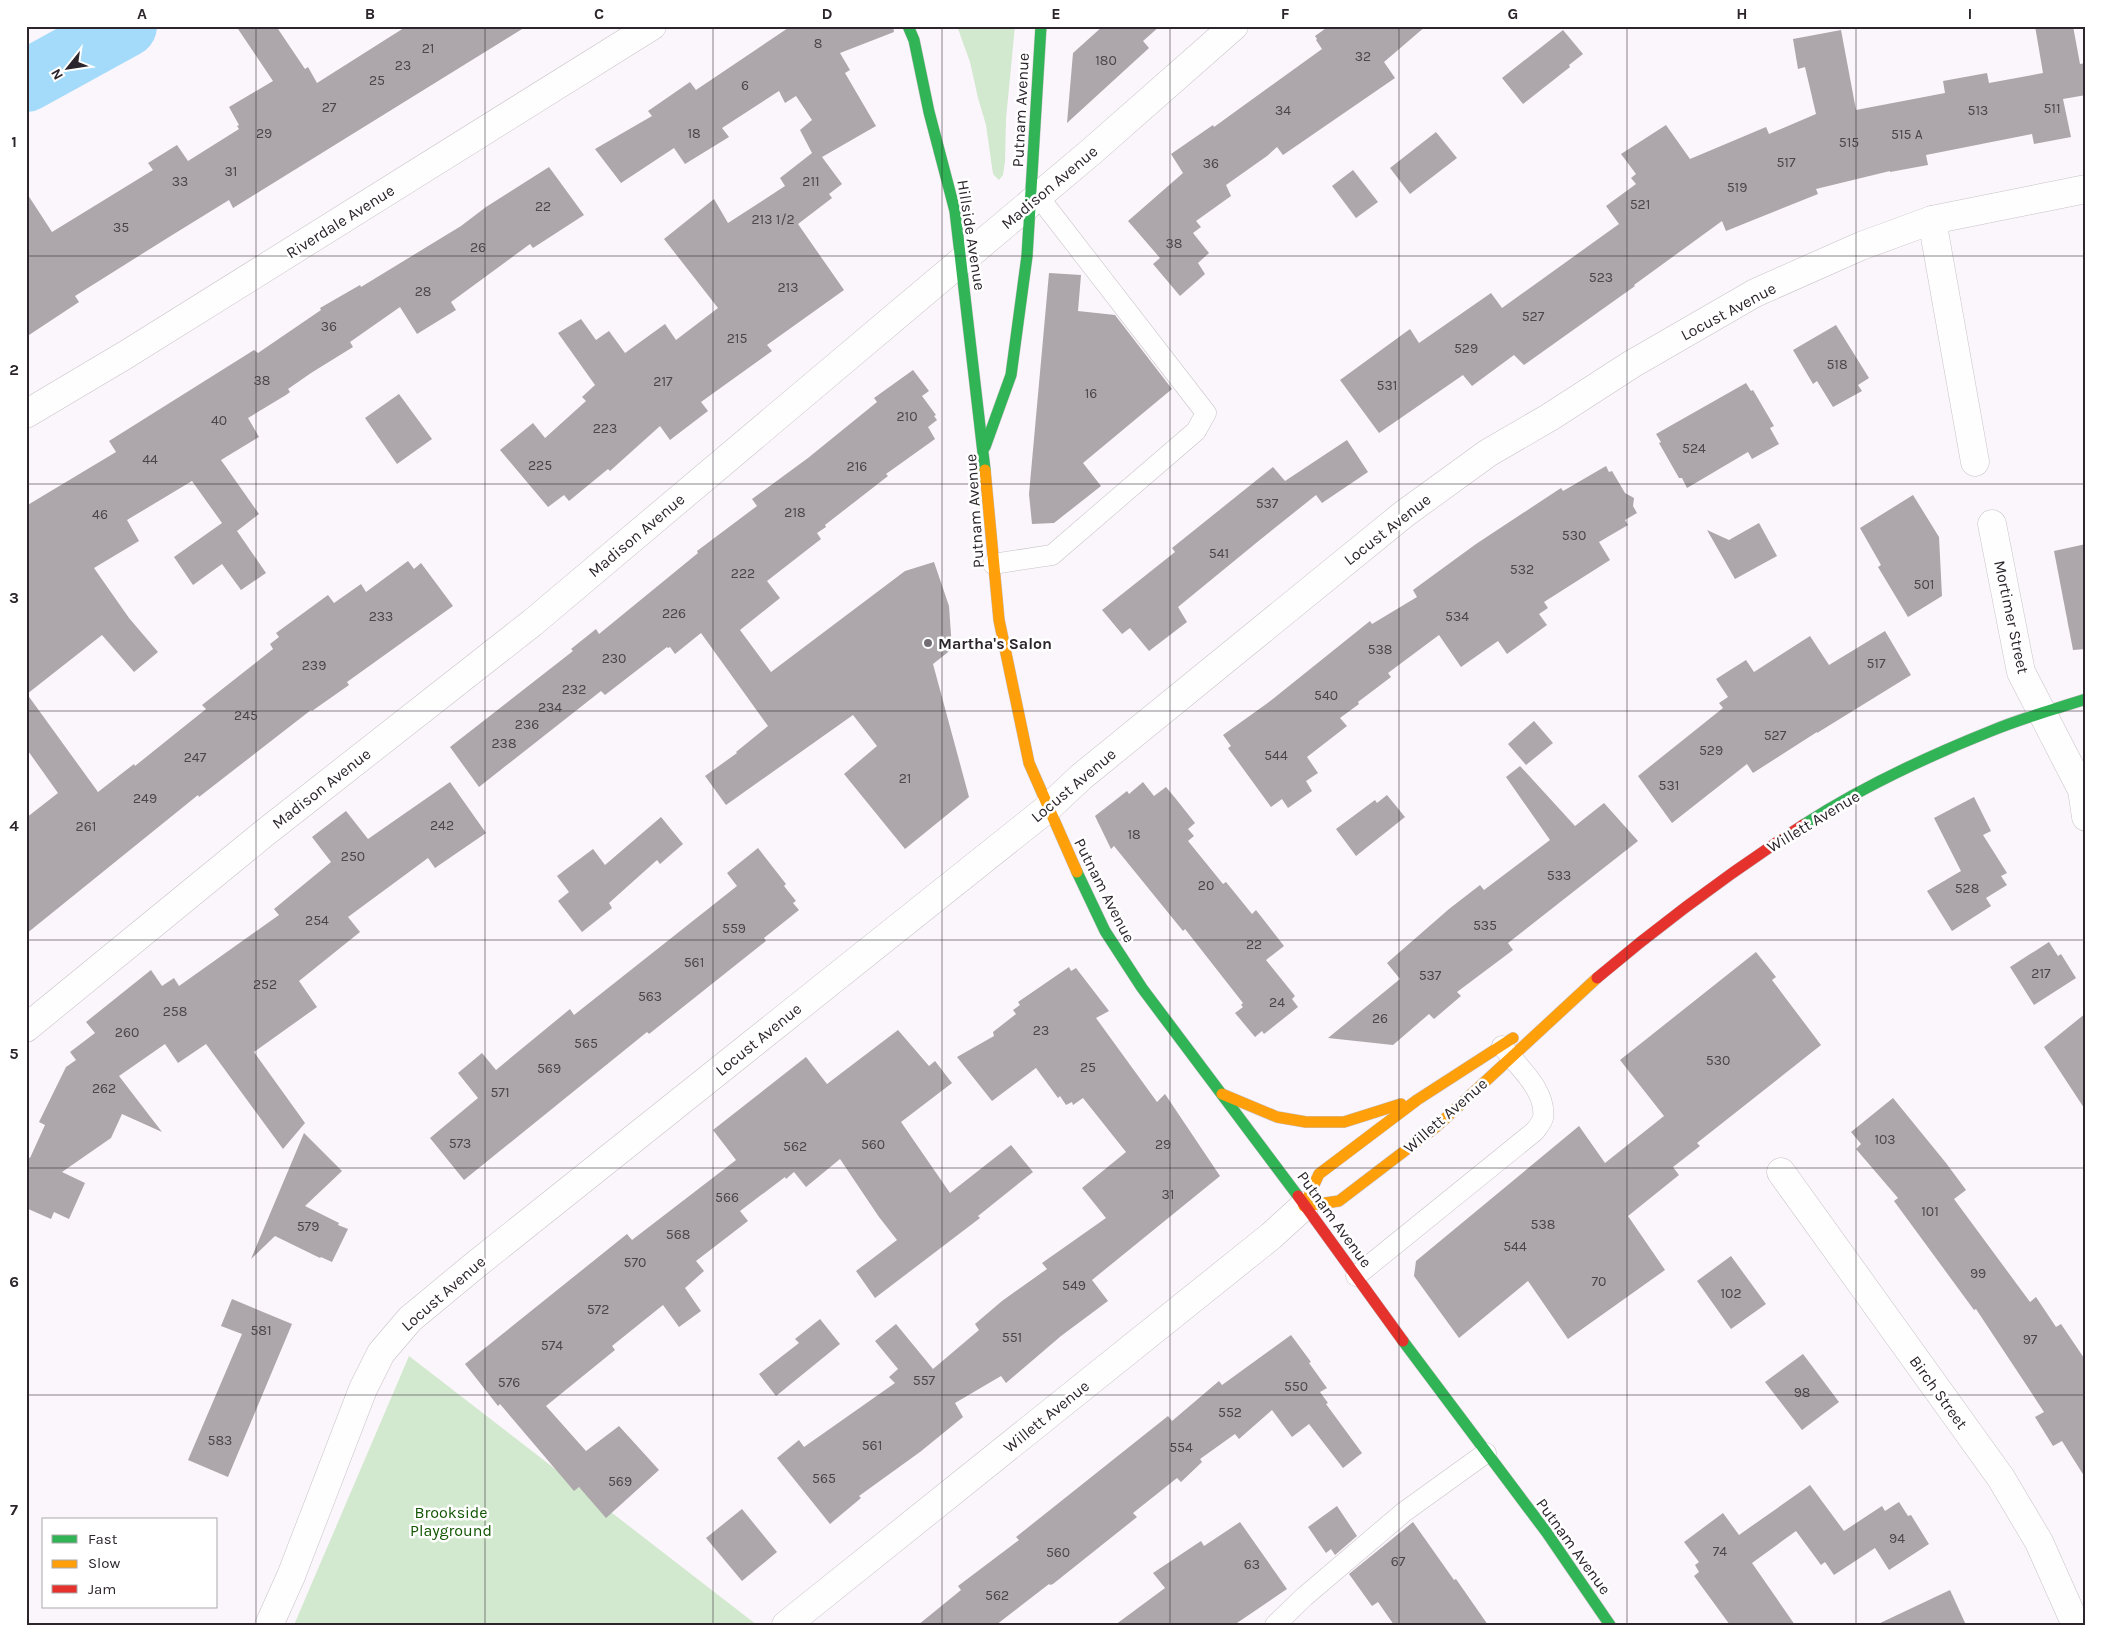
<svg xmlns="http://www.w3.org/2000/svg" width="2112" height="1651" viewBox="0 0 2112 1651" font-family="Karla,sans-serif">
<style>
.green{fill:#d3e9cf}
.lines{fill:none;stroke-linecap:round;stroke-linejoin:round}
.river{stroke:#a4dbfa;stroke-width:62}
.building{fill:#ada6aa}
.lane-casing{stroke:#c8c2c7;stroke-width:21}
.street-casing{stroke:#c8c2c7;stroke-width:29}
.fast-casing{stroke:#c8c2c7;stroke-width:12}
.slow-casing{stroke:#c8c2c7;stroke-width:12}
.jam-casing{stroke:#c8c2c7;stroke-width:12}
.lane{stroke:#fefefe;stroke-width:20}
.street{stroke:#fefefe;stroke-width:28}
.fast{stroke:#30b455;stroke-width:11}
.slow{stroke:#ff9f0a;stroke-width:11}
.jam{stroke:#e5322d;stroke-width:11}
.grid{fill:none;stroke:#2c252b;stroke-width:1;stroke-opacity:0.55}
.poi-dot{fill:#746e74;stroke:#fff;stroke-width:2}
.labels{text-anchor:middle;stroke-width:5;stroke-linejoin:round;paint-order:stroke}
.number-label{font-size:14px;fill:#4c454b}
.street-label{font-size:16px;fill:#2c252b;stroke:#fff}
.poi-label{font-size:16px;font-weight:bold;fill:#2c252b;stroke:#fff;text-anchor:start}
.park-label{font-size:16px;fill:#115601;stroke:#fff}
.neatline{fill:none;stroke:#2c252b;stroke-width:2}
.grid-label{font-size:16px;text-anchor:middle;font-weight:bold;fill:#2c252b}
</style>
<rect width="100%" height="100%" fill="#fbf6fb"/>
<g class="green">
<path d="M957 26H1015L1006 119 1005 162 1003 175 999 180 993 174 986 125 978 98 970 62Z"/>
<path d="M409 1356 757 1625H294Z"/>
</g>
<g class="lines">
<path class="river" d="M26 81 126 26"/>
</g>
<g class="building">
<path d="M236 26H276L305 69 308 67 317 83 407 26H527L233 208 229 200 169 237 75 296 79 302 26 337V192L52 232 153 170 148 163 177 145 188 161 239 129 237 126 239 125 229 107 273 81Z"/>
<path d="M791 26H893L894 32 840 53 850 70 845 73 876 126 822 157 842 184 829 194 832 198 798 224 844 290 767 345 772 351 701 402 708 411 670 440 660 426 610 471 608 469 569 501 564 495 548 507 500 450 533 423 545 438 586 401 582 397 595 385 558 333 581 319 596 340 609 331 625 353 665 324 676 340 718 308 664 239 714 199 728 223 785 186 780 178 812 153 800 130 812 120 796 96 785 103 779 91 722 128 729 137 685 164 674 148 621 183 595 149 652 116 648 111 690 82 696 90Z"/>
<path d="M1103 26H1160L1143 41 1149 48 1067 123 1073 53Z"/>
<path d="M1329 26H1426L1384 62 1395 78 1283 155 1277 147 1267 156 1226 185 1231 196 1196 221 1201 227 1193 233 1209 253 1198 263 1205 274 1180 296 1153 264 1160 258 1128 221 1183 173 1171 154 1213 125 1214 127 1322 49 1316 40 1317 39 1315 36Z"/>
<path d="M2035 26H2073L2080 64 2086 63V95L2063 99 2071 137 2034 144 2032 134 1926 155 1928 165 1890 172V171L1816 189 1818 194 1726 231 1722 221 1634 285 1635 286 1524 365 1514 355 1472 386 1463 375 1379 433 1340 380 1410 329 1419 343 1491 293 1502 308 1619 224 1606 206 1636 184 1631 178 1636 174 1621 154 1666 125 1690 159 1766 127 1769 134 1816 114 1805 67 1798 69 1793 39 1841 30 1856 110 1945 93 1943 81 1987 73 1989 83 2043 73Z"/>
<path d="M1563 30 1583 54 1569 65 1570 67 1523 104 1502 78Z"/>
<path d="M1436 132 1457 158 1410 194 1390 168Z"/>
<path d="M549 167 584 215 533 248 530 244 451 302 456 310 417 334 400 307 350 342 353 347 311 373 288 389 290 392 286 395 248 418 259 437 221 460 259 514 237 531 266 573 241 590 222 564 193 585 174 557 222 523 192 481 127 520 139 541 94 568 129 618 158 652 134 672 102 635 27 694 98 792 134 764 135 766 206 709 202 705 273 649 270 644 279 637 276 633 328 595 334 603 361 584 366 592 408 561 414 569 421 563 453 606 347 682 349 685 312 711 311 710 199 797 198 795 26 934V818L58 793 26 748V506L116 452 109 441 254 350 258 353 321 310 320 308 360 285 361 287 461 226 486 207Z"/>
<path d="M1353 170 1378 202 1356 218 1332 186Z"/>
<path d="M1049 273 1081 275 1078 311 1115 315 1172 389 1083 463 1101 486 1054 523 1032 524 1029 494Z"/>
<path d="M1836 325 1869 378 1858 385 1862 391 1833 407 1817 381 1813 384 1793 350Z"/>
<path d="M913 370 929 391 922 396 936 415 934 416 937 420 928 427 935 439 886 474 888 476 825 525 826 527 817 533 821 539 767 581 780 598 740 630 771 672 905 571 934 562 949 606 952 649 933 664 969 797 905 849 844 774 877 746 853 715 726 805 705 776 737 753 736 752 768 726 701 633 675 654 670 647 668 648 667 647 605 695 601 691 479 787 450 747 573 651 571 649 596 629 599 634 698 553 697 551 757 506 752 499 808 458 877 402 874 398Z"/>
<path d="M1746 383 1751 391 1753 390 1774 426 1770 428 1779 444 1752 459 1748 452 1687 488 1682 478H1679L1659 443 1661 442 1656 434Z"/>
<path d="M399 394 432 439 397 464 365 418Z"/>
<path d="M1347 440 1368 472 1322 503 1316 495 1261 539 1178 607 1187 622 1149 651 1130 628 1122 634 1102 610 1175 552 1172 548 1273 467 1285 481Z"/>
<path d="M1606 466 1609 472 1612 471 1625 493 1634 498 1633 506 1637 513 1625 520 1628 525 1599 542 1610 560 1544 602 1548 608 1539 614 1547 625 1507 654 1498 641 1461 667 1439 635 1388 673 1391 677 1358 702 1359 704 1340 718 1347 726 1307 757 1318 773 1306 781 1312 791 1288 808 1282 799 1271 807 1228 748 1231 746 1223 735 1269 702 1370 621 1372 624 1417 597 1413 590 1476 544 1561 488 1563 491Z"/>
<path d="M1913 495 1939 537 1942 596 1908 617 1878 567 1881 565 1860 528Z"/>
<path d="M1759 523 1777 556 1735 579 1707 530 1729 540Z"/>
<path d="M2086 544V649L2073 650 2054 551Z"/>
<path d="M1885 631 1911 675 1817 733V732L1753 773 1747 764 1672 823 1638 776 1723 708 1719 703 1728 697 1716 679 1746 660 1754 672 1810 636 1829 665Z"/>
<path d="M1534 721 1553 743 1526 765 1508 744Z"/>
<path d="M1520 766 1575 826 1604 803 1638 841 1508 943 1513 950 1457 992 1461 996 1434 1019 1429 1014 1393 1045 1328 1038 1400 979 1387 963 1449 909 1480 885 1484 890 1550 840 1506 777Z"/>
<path d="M450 782 486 833 435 868 428 858 348 917 360 932 299 981 317 1007 254 1052 305 1123 283 1149 206 1044 178 1063 165 1044 119 1076 162 1132 122 1114 111 1138 62 1172 85 1183 69 1219 54 1212 51 1219 26 1208V1156L30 1158 45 1125 39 1122 66 1067 76 1060 70 1052 95 1033 86 1022 151 970 162 986 174 978 179 986 279 915 274 909 331 862 312 837 346 811 368 839Z"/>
<path d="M1143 782 1154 796 1166 787 1176 799 1195 823 1188 829 1194 836 1188 841 1223 884 1226 882 1252 914 1256 910 1284 946 1266 960 1295 996 1292 999 1298 1007 1264 1034 1262 1031 1255 1037 1235 1013 1243 1007 1241 1005 1243 1003 1185 929 1183 931 1114 846 1111 849 1095 816 1127 791 1129 794Z"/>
<path d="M1387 795 1405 817 1356 856 1336 829 1375 800 1377 803Z"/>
<path d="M1974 797 1991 831 1983 835 2007 873 2001 876 2007 885 1986 898 1991 906 1952 931 1927 891 1961 871 1934 818Z"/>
<path d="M661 817 683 844 660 864 657 860 609 903 612 908 582 932 558 901 569 892 557 876 593 849 605 865Z"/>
<path d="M758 848 786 884 784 886 796 901 793 903 799 910 764 938 766 941 649 1034 647 1032 464 1180 430 1138 478 1098 458 1073 482 1053 496 1070 570 1009 574 1015 737 886 727 873Z"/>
<path d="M2049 942 2058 956 2061 954 2076 978 2034 1005 2010 967Z"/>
<path d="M1756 952 1776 977 1772 980 1821 1045 1697 1143 1700 1146 1673 1167 1679 1175 1628 1216 1665 1270 1568 1339 1528 1281 1459 1338 1414 1276 1416 1261 1579 1126 1605 1163 1664 1116 1620 1060Z"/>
<path d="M1069 967 1071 971 1076 968 1109 1011 1096 1018 1157 1102 1165 1094 1220 1176 1092 1280 1108 1301 1061 1336 1006 1383 1001 1376 955 1403 963 1417 920 1452 859 1496 861 1498 830 1524 777 1458 799 1440 804 1447 895 1383 889 1377 898 1369 875 1341 896 1324 933 1369 979 1330 975 1324 1002 1301 1047 1269 1042 1263 1106 1218 1082 1188 1126 1152 1083 1098 1073 1105 1072 1102 1066 1105 1060 1096 1058 1098 1036 1068 992 1101 957 1057 994 1036 993 1032 1016 1014 1013 1010 1020 1005 1018 1002Z"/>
<path d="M2086 1013V1111L2044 1047Z"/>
<path d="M898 1030 929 1066 935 1061 952 1083 901 1122 950 1193 1011 1145 1033 1172 978 1216 980 1218 875 1298 856 1271 897 1240 879 1217 840 1159 806 1187 794 1172 786 1179 785 1177 740 1211 748 1221 696 1261 704 1271 685 1288 701 1311 679 1327 663 1305 612 1346 615 1350 546 1406 586 1451 619 1426 659 1470 606 1518 579 1487 574 1491 500 1404 498 1406 465 1364 627 1234 632 1240 736 1160 713 1130 806 1057 827 1084Z"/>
<path d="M1893 1098 1946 1163 1966 1190 1954 1199 2030 1302 2036 1297 2056 1327 2061 1324 2086 1361V1479L2062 1441 2053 1446 2035 1417 2044 1412 2023 1380 1976 1309 1974 1310 1894 1201 1898 1198 1856 1149 1861 1144 1851 1132Z"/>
<path d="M304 1133 342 1171 305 1206 339 1223 338 1225 348 1229 332 1262 321 1257 320 1258 275 1236 251 1259Z"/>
<path d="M1731 1256 1766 1304 1731 1329 1697 1281Z"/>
<path d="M232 1299 292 1324 228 1477 188 1460 242 1334 221 1326Z"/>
<path d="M820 1319 840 1344 776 1396 759 1374 799 1343 795 1339Z"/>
<path d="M1291 1335 1311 1362 1309 1363 1327 1388 1320 1392 1328 1403 1326 1404 1362 1453 1343 1468 1309 1424 1292 1437 1272 1410 1239 1439 1235 1434 1200 1459 1202 1462 1181 1482 1177 1478 1133 1513 1137 1517 1053 1584 1050 1585 1049 1584 996 1625H918L961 1590 958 1586 1019 1540 1016 1537 1168 1416 1172 1421 1219 1381 1222 1385Z"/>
<path d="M1803 1354 1839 1402 1802 1430 1765 1382Z"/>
<path d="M1810 1485 1844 1531 1882 1506 1885 1511 1899 1502 1908 1516 1911 1515 1929 1544 1889 1570 1875 1548 1834 1575 1825 1562 1821 1565 1796 1531 1752 1563 1795 1625H1730L1694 1576 1699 1572 1695 1565 1699 1562 1684 1542 1723 1513 1739 1535Z"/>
<path d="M1337 1506 1357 1536 1335 1555 1331 1549 1326 1553 1308 1527Z"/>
<path d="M742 1509 777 1552 742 1581 706 1538Z"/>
<path d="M1240 1522 1287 1589 1234 1625H1115L1165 1588 1153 1573 1201 1541 1204 1546Z"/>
<path d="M1413 1522 1454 1580 1456 1579 1488 1625H1394L1378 1602 1372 1606 1349 1574Z"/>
<path d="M1950 1590 1966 1625H1876Z"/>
</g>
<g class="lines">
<g class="lane-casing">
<g id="lane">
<path d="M993 564 1052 555 1196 431 1206 413 1038 196"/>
<path d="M1356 1276 1535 1131C1538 1127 1542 1122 1543 1118 1547 1090 1517 1066 1502 1046"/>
<path d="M1275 1625 1304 1597 1404 1512 1486 1453"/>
</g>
</g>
<g class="street-casing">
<g id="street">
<path d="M1932 220 1975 462"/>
<path d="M26 414 127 354 652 26"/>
<path d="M1992 524 2021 672 2082 790 2086 817"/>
<path d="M26 1028 262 835 532 623 1092 151 1234 26"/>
<path d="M1781 1172 2001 1478 2039 1542 2076 1625"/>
<path d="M269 1625 291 1576 363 1389 381 1353 410 1319 474 1266 1048 808 1081 777 1404 514 1488 453 1550 417 1632 364 1755 293 1861 246 1932 220 2086 189"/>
<path d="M786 1625 1271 1236 1304 1206"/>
</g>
</g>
<g class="fast-casing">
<g id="fast">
<path d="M908 26 914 40 929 112 955 211 985 470"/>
<path d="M985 447 1011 375 1027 256 1041 26"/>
<path d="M1803 825C1862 787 1926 757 1991 731 2022 718 2055 709 2086 699"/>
<path d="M1077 872 1105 931 1142 988 1298 1196"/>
<path d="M1403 1341 1547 1533 1610 1625"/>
</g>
</g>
<g class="slow-casing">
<g id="slow">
<path d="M985 470 999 620 1029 763 1077 872"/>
<path d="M1222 1094 1277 1117 1306 1122H1344L1401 1104"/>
<path d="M1304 1206 1339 1201 1436 1127 1597 978"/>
<path d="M1304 1206 1319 1174 1417 1100 1513 1038"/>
</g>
</g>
<g class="jam-casing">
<g id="jam">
<path d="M1597 978C1662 923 1731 872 1803 825"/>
<path d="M1298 1196 1403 1341"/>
</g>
</g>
<use href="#lane" class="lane"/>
<use href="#street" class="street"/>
<use href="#fast" class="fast"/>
<use href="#slow" class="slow"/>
<use href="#jam" class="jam"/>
</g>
<path class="grid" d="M256 26V1625M485 26V1625M713 26V1625M942 26V1625M1170 26V1625M1399 26V1625M1627 26V1625M1856 26V1625M26 256H2086M26 484H2086M26 711H2086M26 940H2086M26 1168H2086M26 1395H2086"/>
<circle class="poi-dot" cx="928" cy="643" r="5"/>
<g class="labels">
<g class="number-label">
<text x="818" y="48">8</text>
<text x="428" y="53">21</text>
<text x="1363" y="61">32</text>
<text x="1106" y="65">180</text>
<text x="403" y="70">23</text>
<text x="377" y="85">25</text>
<text x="745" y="90">6</text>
<text x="329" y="112">27</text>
<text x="2052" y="113">511</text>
<text x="1283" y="115">34</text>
<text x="1978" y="115">513</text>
<text x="264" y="138">29</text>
<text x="694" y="138">18</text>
<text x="1907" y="139">515 A</text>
<text x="1849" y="147">515</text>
<text x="1786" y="167">517</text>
<text x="1211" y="168">36</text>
<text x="231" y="176">31</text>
<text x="180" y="186">33</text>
<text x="811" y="186">211</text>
<text x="1737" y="192">519</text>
<text x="1640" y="209">521</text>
<text x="543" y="211">22</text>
<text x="773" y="224">213 1/2</text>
<text x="121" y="232">35</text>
<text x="1174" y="248">38</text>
<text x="478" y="252">26</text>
<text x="1601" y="282">523</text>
<text x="788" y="292">213</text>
<text x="423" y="296">28</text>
<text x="1533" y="321">527</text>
<text x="329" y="331">36</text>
<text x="737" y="343">215</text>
<text x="1466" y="353">529</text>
<text x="1837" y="369">518</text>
<text x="262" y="385">38</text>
<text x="663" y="386">217</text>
<text x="1387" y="390">531</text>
<text x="1091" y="398">16</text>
<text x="907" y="421">210</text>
<text x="219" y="425">40</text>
<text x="605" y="433">223</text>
<text x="1694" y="453">524</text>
<text x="150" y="464">44</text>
<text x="540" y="470">225</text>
<text x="857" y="471">216</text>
<text x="1267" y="508">537</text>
<text x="795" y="517">218</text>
<text x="100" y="519">46</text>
<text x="1574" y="540">530</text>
<text x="1219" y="558">541</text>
<text x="1522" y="574">532</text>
<text x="743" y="578">222</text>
<text x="1924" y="589">501</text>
<text x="674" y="618">226</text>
<text x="381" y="621">233</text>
<text x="1457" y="621">534</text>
<text x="1380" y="654">538</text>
<text x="614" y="663">230</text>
<text x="1876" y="668">517</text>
<text x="314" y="670">239</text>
<text x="574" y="694">232</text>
<text x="1326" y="700">540</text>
<text x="550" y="712">234</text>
<text x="246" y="720">245</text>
<text x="527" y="729">236</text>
<text x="1775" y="740">527</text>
<text x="504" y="748">238</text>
<text x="1711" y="755">529</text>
<text x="1276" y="760">544</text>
<text x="195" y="762">247</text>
<text x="905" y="783">21</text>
<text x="1669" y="790">531</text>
<text x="145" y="803">249</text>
<text x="442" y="830">242</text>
<text x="86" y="831">261</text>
<text x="1134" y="839">18</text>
<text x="353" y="861">250</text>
<text x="1559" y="880">533</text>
<text x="1206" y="890">20</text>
<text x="1967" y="893">528</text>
<text x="317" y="925">254</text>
<text x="1485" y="930">535</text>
<text x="734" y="933">559</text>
<text x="1254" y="949">22</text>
<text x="694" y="967">561</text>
<text x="2041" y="978">217</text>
<text x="1430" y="980">537</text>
<text x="265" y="989">252</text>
<text x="650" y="1001">563</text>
<text x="1277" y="1007">24</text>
<text x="175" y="1016">258</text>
<text x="1380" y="1023">26</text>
<text x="1041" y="1035">23</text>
<text x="127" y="1037">260</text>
<text x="586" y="1048">565</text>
<text x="1718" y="1065">530</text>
<text x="1088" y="1072">25</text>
<text x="549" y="1073">569</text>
<text x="104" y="1093">262</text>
<text x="500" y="1097">571</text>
<text x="1885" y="1144">103</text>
<text x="460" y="1148">573</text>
<text x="873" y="1149">560</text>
<text x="1163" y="1149">29</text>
<text x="795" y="1151">562</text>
<text x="1168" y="1199">31</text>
<text x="727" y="1202">566</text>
<text x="1930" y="1216">101</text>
<text x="1543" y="1229">538</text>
<text x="308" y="1231">579</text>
<text x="678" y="1239">568</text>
<text x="1515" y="1251">544</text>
<text x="635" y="1267">570</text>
<text x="1978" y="1278">99</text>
<text x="1599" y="1286">70</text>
<text x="1074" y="1290">549</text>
<text x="1731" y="1298">102</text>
<text x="598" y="1314">572</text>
<text x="261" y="1335">581</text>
<text x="1012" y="1342">551</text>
<text x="2030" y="1344">97</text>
<text x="552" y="1350">574</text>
<text x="924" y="1385">557</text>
<text x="509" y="1387">576</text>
<text x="1296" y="1391">550</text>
<text x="1802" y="1397">98</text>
<text x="1230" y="1417">552</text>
<text x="220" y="1445">583</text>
<text x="872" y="1450">561</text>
<text x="1181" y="1452">554</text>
<text x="824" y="1483">565</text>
<text x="620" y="1486">569</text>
<text x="1897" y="1543">94</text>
<text x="1720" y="1556">74</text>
<text x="1058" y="1557">560</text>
<text x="1398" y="1566">67</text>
<text x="1252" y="1569">63</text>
<text x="997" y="1600">562</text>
</g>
<g class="street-label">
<text transform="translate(1020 110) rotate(-87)" y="6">Putnam Avenue</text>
<text transform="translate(1049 187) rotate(-40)" y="6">Madison Avenue</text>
<text transform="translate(340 221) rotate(-32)" y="6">Riverdale Avenue</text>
<text transform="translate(972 235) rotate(81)" y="6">Hillside Avenue</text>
<text transform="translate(1728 311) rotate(-28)" y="6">Locust Avenue</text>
<text transform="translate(974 511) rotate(-94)" y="6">Putnam Avenue</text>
<text transform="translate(1387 529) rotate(-38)" y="6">Locust Avenue</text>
<text transform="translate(636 535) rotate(-40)" y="6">Madison Avenue</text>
<text transform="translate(2012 617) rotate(78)" y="6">Mortimer Street</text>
<text transform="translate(1073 785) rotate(-40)" y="6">Locust Avenue</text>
<text transform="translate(321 788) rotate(-38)" y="6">Madison Avenue</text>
<text transform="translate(1813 821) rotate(-31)" y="6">Willett Avenue</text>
<text transform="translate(1105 890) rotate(63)" y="6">Putnam Avenue</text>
<text transform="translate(758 1039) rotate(-39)" y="6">Locust Avenue</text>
<text transform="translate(1445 1115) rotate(-41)" y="6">Willett Avenue</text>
<text transform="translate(1335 1219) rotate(54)" y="6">Putnam Avenue</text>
<text transform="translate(443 1293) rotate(-41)" y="6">Locust Avenue</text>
<text transform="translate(1939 1392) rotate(54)" y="6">Birch Street</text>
<text transform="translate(1046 1416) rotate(-39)" y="6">Willett Avenue</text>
<text transform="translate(1574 1546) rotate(54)" y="6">Putnam Avenue</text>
</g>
<g class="poi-label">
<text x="938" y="649">Martha's Salon</text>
</g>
<g class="park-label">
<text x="451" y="1518">Brookside<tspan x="451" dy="18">Playground</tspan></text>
</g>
</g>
<rect width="2112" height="1651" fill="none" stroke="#ffffff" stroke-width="55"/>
<rect x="42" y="1518" width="175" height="90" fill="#ffffff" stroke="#aba8aa"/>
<rect x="52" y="1535" width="25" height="8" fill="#30b455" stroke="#aba8aa"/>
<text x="88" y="1544" font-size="15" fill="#2c252b">Fast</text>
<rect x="52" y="1560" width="25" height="8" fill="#ff9f0a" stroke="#aba8aa"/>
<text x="88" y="1568" font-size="15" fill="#2c252b">Slow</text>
<rect x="52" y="1585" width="25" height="8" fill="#e5322d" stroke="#aba8aa"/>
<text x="88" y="1594" font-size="15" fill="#2c252b">Jam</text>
<g transform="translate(68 68) rotate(240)" stroke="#ffffff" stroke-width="4" paint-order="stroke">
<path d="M0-4L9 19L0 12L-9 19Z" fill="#2c252b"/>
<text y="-8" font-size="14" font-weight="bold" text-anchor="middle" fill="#2c252b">N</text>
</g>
<rect x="28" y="28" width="2056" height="1596" class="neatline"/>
<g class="grid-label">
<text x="142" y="19">A</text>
<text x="370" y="19">B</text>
<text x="599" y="19">C</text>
<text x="827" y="19">D</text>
<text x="1056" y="19">E</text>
<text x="1285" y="19">F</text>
<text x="1513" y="19">G</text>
<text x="1742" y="19">H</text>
<text x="1970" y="19">I</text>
<text x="14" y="147">1</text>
<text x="14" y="375">2</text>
<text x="14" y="603">3</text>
<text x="14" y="831">4</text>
<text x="14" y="1059">5</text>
<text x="14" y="1287">6</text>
<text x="14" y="1515">7</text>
</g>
</svg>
